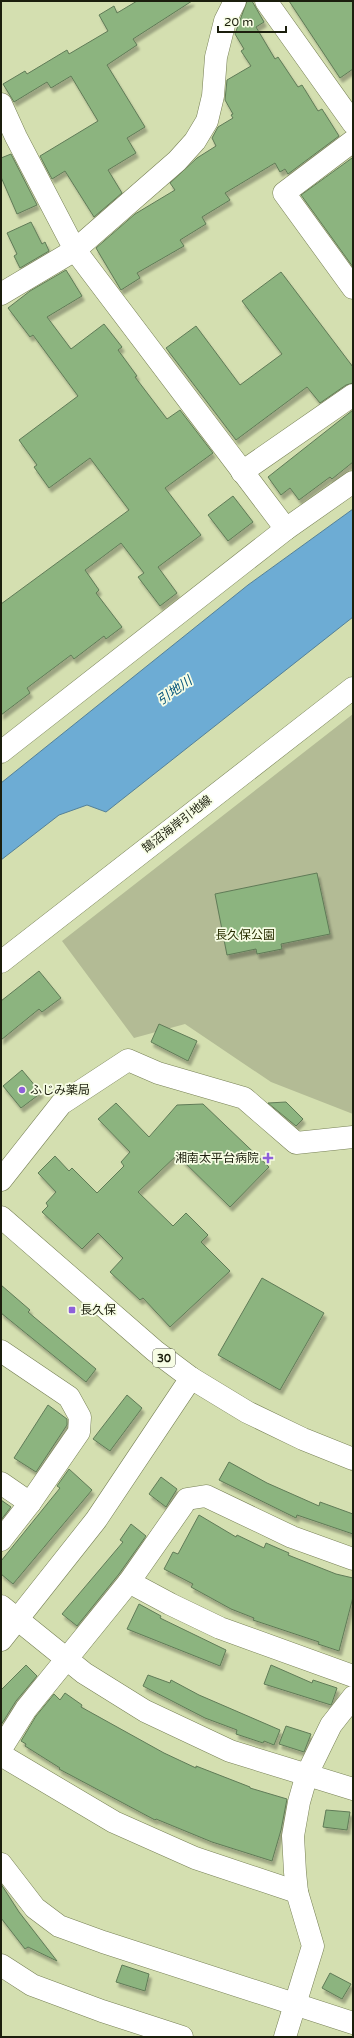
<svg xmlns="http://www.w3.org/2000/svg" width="354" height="2038" viewBox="0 0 354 2038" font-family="'Varela Round','Noto Sans JP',sans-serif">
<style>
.green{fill:#b3bb95}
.water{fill:#6dacd4;stroke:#548198}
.building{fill:#8cb47f;stroke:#607b57;filter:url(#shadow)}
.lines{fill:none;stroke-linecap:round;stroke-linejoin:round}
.minor-casing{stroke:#778055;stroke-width:23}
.major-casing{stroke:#778055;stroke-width:23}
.minor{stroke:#fff;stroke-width:22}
.major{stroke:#fff;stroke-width:22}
.poi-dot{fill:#8e60da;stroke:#f7fde5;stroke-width:1.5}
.labels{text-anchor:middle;stroke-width:3.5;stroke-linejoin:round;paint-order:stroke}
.shield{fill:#f7fde5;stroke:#5d614e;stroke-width:1}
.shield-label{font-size:11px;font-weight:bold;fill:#1b1e0d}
.street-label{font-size:12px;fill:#1b1e0d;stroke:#f7fde5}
.park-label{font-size:12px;fill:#282e00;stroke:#f7fde5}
.poi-label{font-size:12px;fill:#1b1e0d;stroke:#f7fde5;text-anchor:start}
.water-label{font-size:13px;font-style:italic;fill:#005279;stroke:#f7fde5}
</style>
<defs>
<filter id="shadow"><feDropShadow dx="2.5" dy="4.5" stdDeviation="1" flood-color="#0004"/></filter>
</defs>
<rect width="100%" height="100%" fill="#d4dfb0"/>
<path class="green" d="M353 714V1114L271 1082 185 1024 134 1038 62 941Z"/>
<path class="water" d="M353 509V617L106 812 87 805 59 815 1 860V783L248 585Z"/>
<g class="building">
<path d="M137 1H192L133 39 137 45 107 65 145 127 127 138 136 153 108 170 122 193 94 217 65 171 52 179 40 156 98 121 71 76 51 88 47 82 14 102 3 84 25 71 27 74 67 50 69 54 108 31 99 15 114 6 117 13Z"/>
<path d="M247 1H252L264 22 256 27 275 59 278 57 298 87 302 85 318 111 322 109 339 136 288 174 285 169 280 172 275 163 225 193 230 200 202 217 206 224 180 240 184 246 137 273 140 278 121 290 96 248 135 214 175 190 170 183 197 158 216 146 212 138 218 127 233 118 231 115 233 114 225 100 227 80 251 66 241 51 244 49 235 34Z"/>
<path d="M289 1H353V69L340 78Z"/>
<path d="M11 154 37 205 17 214 1 177V158Z"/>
<path d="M352 158 353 160V267L301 195Z"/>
<path d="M31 222 42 244 45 242 49 251 20 268 14 256 17 254 7 233Z"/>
<path d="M66 270 82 296 47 317 71 349 104 324 122 347 118 350 137 376 135 377 167 419 180 410 213 453 165 488 201 535 158 567 177 593 160 606 138 577 144 573 121 543 85 570 99 590 96 593 122 627 106 639 104 636 74 659 71 655 27 688 30 693 1 715V604L129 510 90 458 49 488 34 467 37 465 19 440 78 396 33 335 30 337 8 308 30 291Z"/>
<path d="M281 272 353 367V383L346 385 320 403 307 387 236 440 166 348 196 326 240 385 282 354 242 301Z"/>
<path d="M353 410V462L332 479 330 477 299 500 290 488 281 495 268 477Z"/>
<path d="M233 496 253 522 228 541 208 515Z"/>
<path d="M317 873 330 934 281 944 282 949 257 954 256 949 227 955 215 894Z"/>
<path d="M39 971 61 998 42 1012 39 1009 1 1040V1001Z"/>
<path d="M159 1024 197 1041 188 1061 151 1042Z"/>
<path d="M22 1070 41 1093 21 1108 3 1086Z"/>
<path d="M286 1102 303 1119 296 1126 268 1103Z"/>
<path d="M116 1103 149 1137 177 1105 203 1104 269 1167 230 1207 177 1155 138 1192 173 1226 186 1213 208 1235 201 1242 230 1271 170 1327 143 1298 140 1300 110 1272 123 1258 98 1233 82 1249 42 1212 48 1206 46 1203 56 1192 38 1173 55 1156 69 1171 72 1168 97 1193 124 1166 121 1162 130 1152 98 1119Z"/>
<path d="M262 1278 324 1313 280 1390 218 1355Z"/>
<path d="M1 1285 30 1310 28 1312 96 1369 86 1382 1 1313Z"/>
<path d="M127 1395 142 1408 110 1451 93 1439Z"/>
<path d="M48 1405 67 1419V1425L36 1472 14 1458Z"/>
<path d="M229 1462 267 1483 319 1506 320 1502 353 1514V1534L297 1515 296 1518 219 1480Z"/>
<path d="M69 1469 92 1490 13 1584 1 1574V1561L60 1488 57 1486Z"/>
<path d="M161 1477 177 1489 166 1507 149 1494Z"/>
<path d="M1 1500 11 1507 1 1520Z"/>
<path d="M199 1515 236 1537 237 1535 264 1548 266 1543 289 1553 288 1555 336 1574 353 1578V1597L339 1651 318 1644 319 1642 253 1620 254 1618 231 1609 191 1587 193 1584 164 1569 173 1552 178 1554Z"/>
<path d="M131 1524 146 1536 119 1574 77 1626 62 1614 123 1542 120 1540Z"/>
<path d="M139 1604 161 1616 160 1618 226 1650 220 1666 127 1629Z"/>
<path d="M26 1665 37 1676 16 1701 1 1725V1690Z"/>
<path d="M271 1665 312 1683 313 1680 337 1688 332 1703 331 1705 264 1684Z"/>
<path d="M148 1675 170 1683 171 1680 199 1695 280 1730 274 1745 264 1741 263 1743 236 1734 237 1730 205 1718 143 1686Z"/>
<path d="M65 1693 82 1705 81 1707 164 1753 196 1768V1766L250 1787V1788L287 1799 281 1830 272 1861 212 1842 156 1819 155 1820 59 1769 60 1768 25 1746 26 1744 21 1741 36 1716 54 1694 60 1700Z"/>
<path d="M286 1726 311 1734 304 1752 279 1744Z"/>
<path d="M326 1810 350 1812 347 1830 323 1827Z"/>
<path d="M1 1884 19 1912 57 1961 28 1947 25 1949 1 1918Z"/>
<path d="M122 1965 149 1974 145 1991 116 1982Z"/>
<path d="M330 1973 351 1984 342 1999 322 1988Z"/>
</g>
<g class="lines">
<g class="minor-casing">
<g id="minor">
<path d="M266 1 353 123"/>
<path d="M1 104 16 137 75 250 286 529"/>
<path d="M353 141 284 193 353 288"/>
<path d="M1 294 75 250 177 161 195 141 207 121 213 96 216 57 225 21 235 1"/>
<path d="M242 472 353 395"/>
<path d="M1 752 286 529 353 482"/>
<path d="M1 962 353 688"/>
<path d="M1 1180 61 1104 128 1060 158 1073 244 1098 296 1143 353 1137"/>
<path d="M1 1351 69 1397 80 1417 79 1432 30 1503 1 1540"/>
<path d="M1 1483 30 1503"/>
<path d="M129 1582 170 1604 220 1628 353 1676"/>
<path d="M1 1606 84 1673 145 1711 230 1751 353 1789"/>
<path d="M1 1640 96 1520 191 1378"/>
<path d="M1 1749 26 1709 129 1582 187 1499 206 1496 292 1537 353 1559"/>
<path d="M1 1755 114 1822 195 1858 297 1892"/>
<path d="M1 1864 35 1908 59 1926 103 1942 353 2023"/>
<path d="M1 1965 32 1985 102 2011 182 2037"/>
<path d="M285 2037 313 1946 297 1892 295 1872 293 1836 299 1802 307 1774 331 1725 353 1697"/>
</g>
</g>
<g class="major-casing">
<path id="major" d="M1 1217 155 1351 191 1378 247 1412 303 1439 353 1459"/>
</g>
<use href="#minor" class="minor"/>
<use href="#major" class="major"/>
</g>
<g class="poi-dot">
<circle cx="22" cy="1090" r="4"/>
<path d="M266 1152h4v4h4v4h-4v4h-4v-4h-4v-4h4z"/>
<rect x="68" y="1306" width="8" height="8" rx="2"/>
</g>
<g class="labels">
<rect class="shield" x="153" y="1349" width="22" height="18" rx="3"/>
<g class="shield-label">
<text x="164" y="1362">30</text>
</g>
<g class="street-label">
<text transform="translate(177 824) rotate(-38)" y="4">鵠沼海岸引地線</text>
</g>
<g class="park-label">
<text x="245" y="939">長久保公園</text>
</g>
<g class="poi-label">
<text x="30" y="1094">ふじみ薬局</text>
<text x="259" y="1162" text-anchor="end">湘南太平台病院</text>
<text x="80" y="1314">長久保</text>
</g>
<g class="water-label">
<text transform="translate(174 690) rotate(-35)" y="5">引地川</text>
</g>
</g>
<rect width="354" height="2038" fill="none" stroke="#1b1e0d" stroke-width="4"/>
<path d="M218 26v6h68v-6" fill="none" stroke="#1b1e0d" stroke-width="2"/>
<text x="224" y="26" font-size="12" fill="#1b1e0d" stroke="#f7fde5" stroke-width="3" paint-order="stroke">20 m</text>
</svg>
